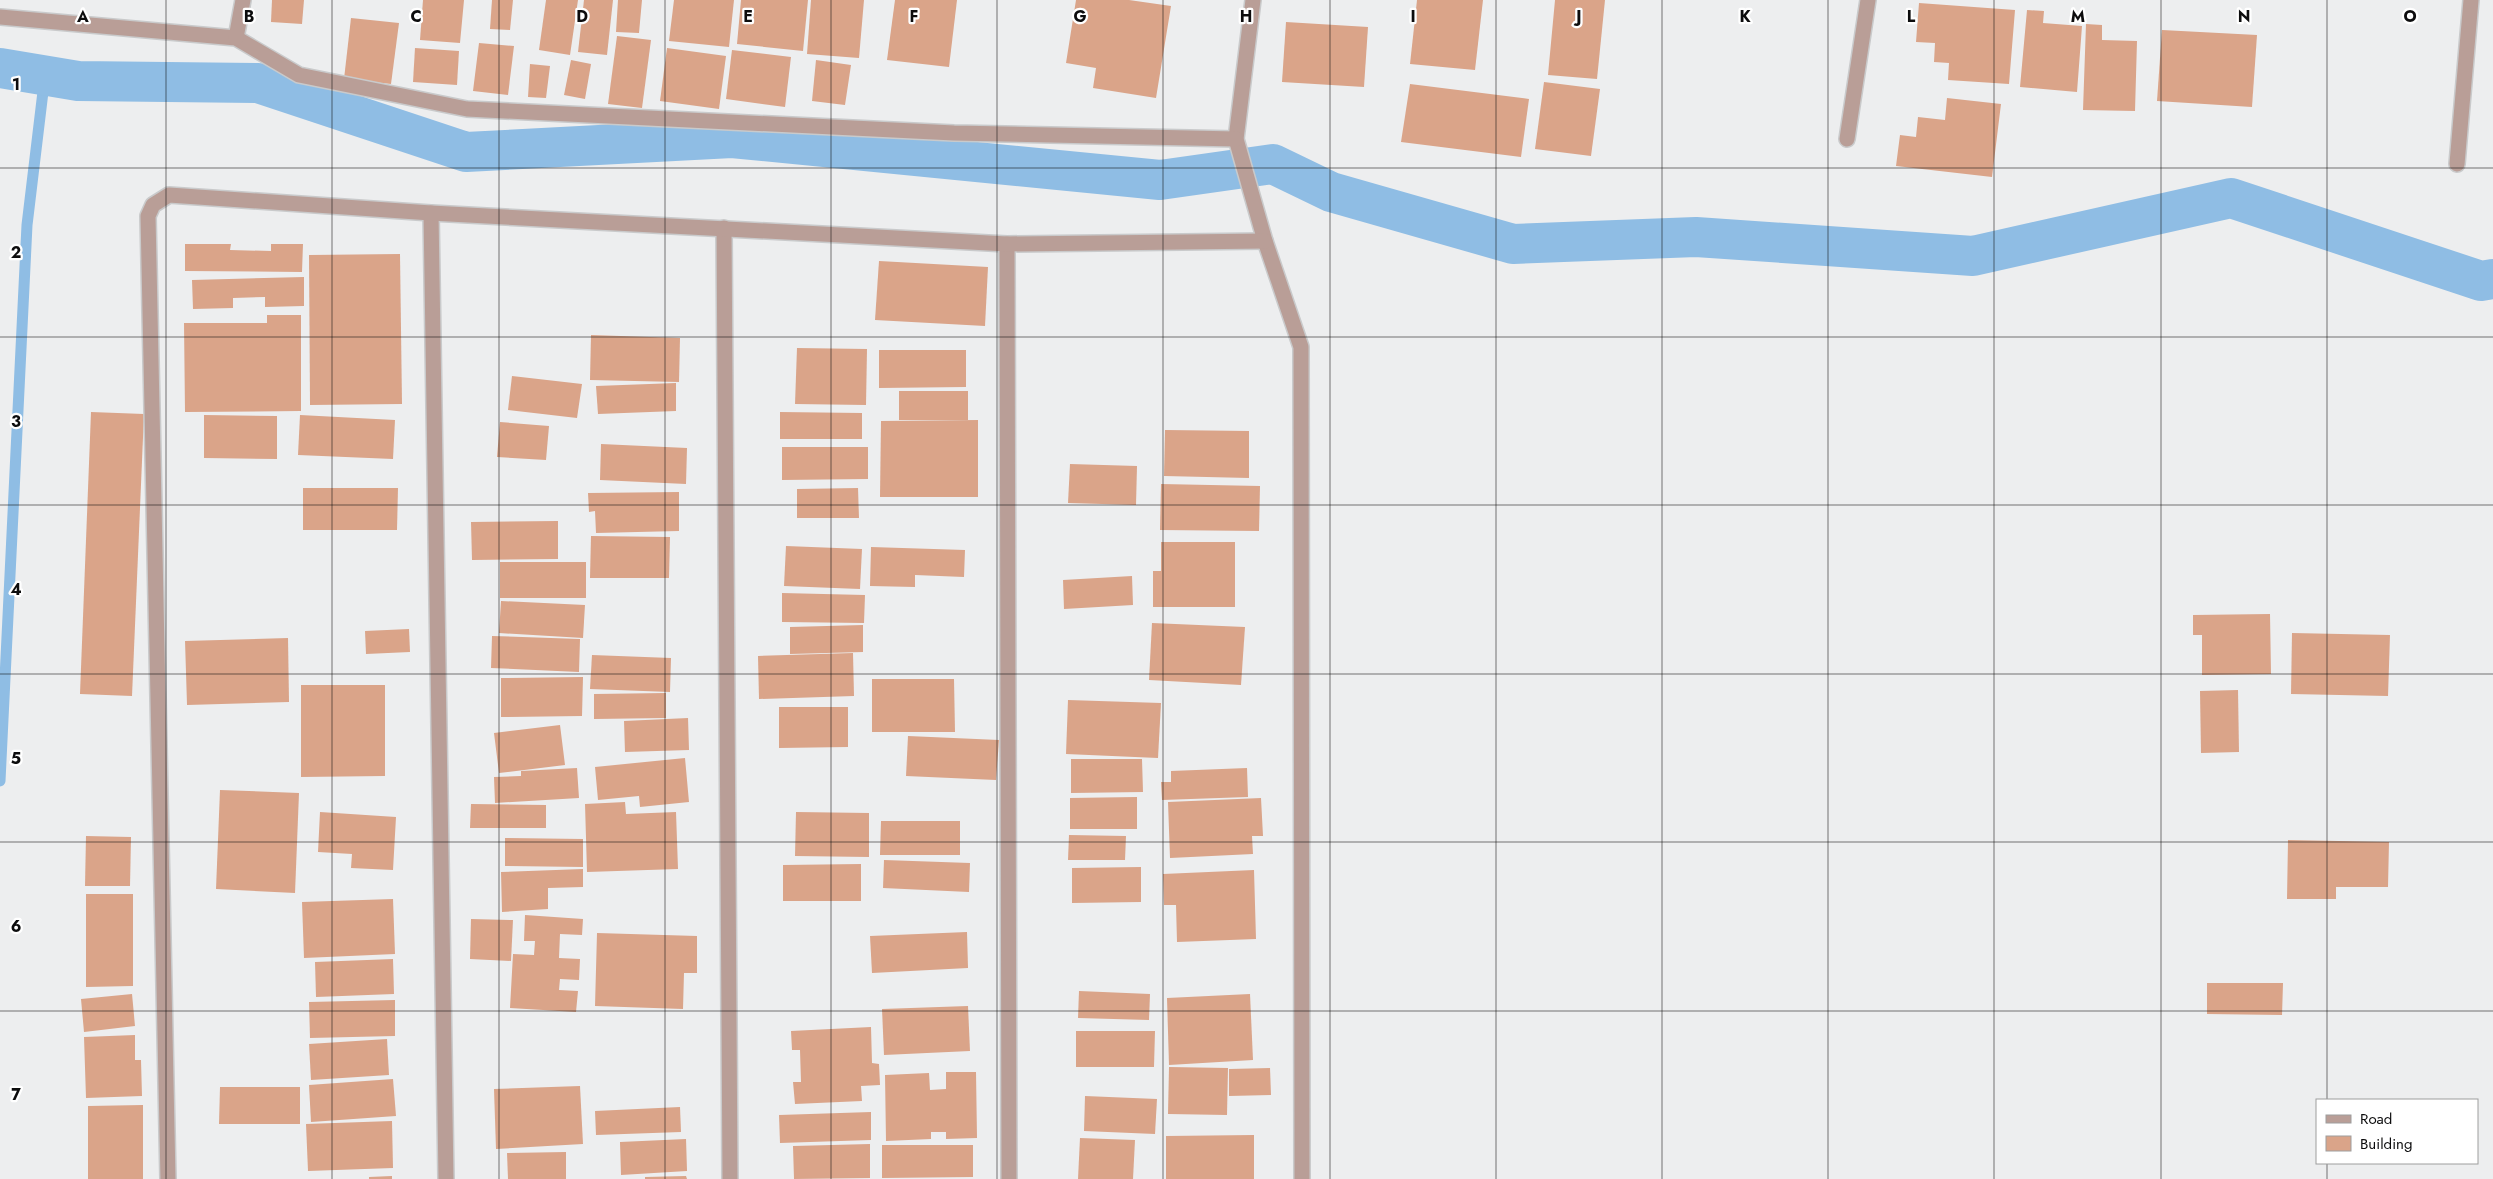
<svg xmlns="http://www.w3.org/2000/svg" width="2493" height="1179" viewBox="0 0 2493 1179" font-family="Jost,sans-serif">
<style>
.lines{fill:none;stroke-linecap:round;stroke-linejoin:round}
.stream{stroke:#8fbde4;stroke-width:11}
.canal{stroke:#8fbde4;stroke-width:40}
.building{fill:#daa489}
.minor-casing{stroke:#c9cacb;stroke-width:18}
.minor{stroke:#b99e97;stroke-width:15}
.grid{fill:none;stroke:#0c0c0d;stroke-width:1;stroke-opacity:0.55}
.grid-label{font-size:16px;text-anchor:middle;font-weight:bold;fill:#0c0c0d;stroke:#fff;stroke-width:4.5;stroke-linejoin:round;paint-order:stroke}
</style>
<rect width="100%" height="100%" fill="#edeeef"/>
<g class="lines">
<path class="stream" d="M0 781 27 225 45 75"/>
<path class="canal" d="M0 68 78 81 258 83 466 152 732 138 1160 180 1273 164 1331 192 1513 244 1696 237 1973 256 2231 198 2481 281 2493 279"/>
</g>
<g class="building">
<path d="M272 0H304L302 24 271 22Z"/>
<path d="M423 0H464L460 43 420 40Z"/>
<path d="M492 0H513L510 30 490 29Z"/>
<path d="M546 0H578L570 55 539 50Z"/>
<path d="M584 0H613L607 55 578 52Z"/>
<path d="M618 0H642L639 33 616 32Z"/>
<path d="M674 0H734L729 47 669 41Z"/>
<path d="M741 0H808L803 51 737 44Z"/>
<path d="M811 0H864L859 58 807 54Z"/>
<path d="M895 0H957L949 67 887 60Z"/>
<path d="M1076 0H1129L1171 6 1156 98 1093 88 1096 68 1066 63Z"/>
<path d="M1417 0H1483L1475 70 1410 64Z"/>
<path d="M1555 0H1605L1597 79 1548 75Z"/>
<path d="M1919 3 2015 10 2009 84 1948 80 1949 63 1934 62 1935 43 1916 42Z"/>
<path d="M2027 10 2044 11 2043 23 2082 26 2077 92 2020 87Z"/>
<path d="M351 18 399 23 391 84 344 79Z"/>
<path d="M1286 22 1368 27 1364 87 1282 82Z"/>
<path d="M2086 24 2102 25V40L2137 41 2135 111 2083 110Z"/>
<path d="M2162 30 2257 35 2252 107 2157 101Z"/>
<path d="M617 36 651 40 642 108 608 104Z"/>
<path d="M479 43 514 46 508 95 473 91Z"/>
<path d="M415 48 459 51 457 85 413 82Z"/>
<path d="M667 48 726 56 719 109 660 101Z"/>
<path d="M732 50 791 57 785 107 726 99Z"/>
<path d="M571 60 591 64 585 99 564 95Z"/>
<path d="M816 60 851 65 845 105 812 101Z"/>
<path d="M530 64 550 66 546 98 528 97Z"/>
<path d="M1544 82 1600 89 1591 156 1535 149Z"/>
<path d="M1410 84 1529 99 1521 157 1401 142Z"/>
<path d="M1947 98 2001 104 1992 177 1896 166 1900 135 1916 137 1918 117 1945 120Z"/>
<path d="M185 244H231L230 250 271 251V244H303L302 272 185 271Z"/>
<path d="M400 254 402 404 310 405 309 255Z"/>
<path d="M879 261 988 267 985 326 875 320Z"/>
<path d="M304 277V306L265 307V297L233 298V308L193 309 192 280Z"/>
<path d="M267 315H301V411L185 412 184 323H267Z"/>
<path d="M591 335 680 338 679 382 590 380Z"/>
<path d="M797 348 867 349 866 405 795 404Z"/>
<path d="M879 350H966V387L879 388Z"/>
<path d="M512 376 582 384 577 418 508 410Z"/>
<path d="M676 383V411L598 414 596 386Z"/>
<rect x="899" y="391" width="69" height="29"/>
<path d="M91 412 144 414 132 696 80 694Z"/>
<path d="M780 412 862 413V439H780Z"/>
<path d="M204 415 277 416V459L204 458Z"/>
<path d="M300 415 395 420 393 459 298 455Z"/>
<path d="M978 420V497H880L881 421Z"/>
<path d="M500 422 549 426 546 460 497 457Z"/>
<path d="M1165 430 1249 431V478L1164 476Z"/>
<path d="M601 444 687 448 686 484 600 480Z"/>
<path d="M782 447H868V479L782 480Z"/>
<path d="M1070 464 1137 466 1136 505 1068 503Z"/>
<path d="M1161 484 1260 486 1259 531 1160 530Z"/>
<path d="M303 488H398L397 530H303Z"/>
<path d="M858 488 859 518H797V489Z"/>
<path d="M679 492V531L596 533 595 511 589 512 588 493Z"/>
<path d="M558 521V559L472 560 471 522Z"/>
<path d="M591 536 670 537 669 578H590Z"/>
<path d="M1161 542H1235V607H1153V571H1161Z"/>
<path d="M786 546 862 549 860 589 784 586Z"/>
<path d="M871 547 965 550 964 577 915 575V587L870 586Z"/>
<rect x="500" y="562" width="86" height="36"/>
<path d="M1132 576 1133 605 1064 609 1063 580Z"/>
<path d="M782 593 865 595 864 623 782 622Z"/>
<path d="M501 601 585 605 583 638 499 633Z"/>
<path d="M2270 614 2271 674 2202 675V635H2193V615Z"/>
<path d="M1152 623 1245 627 1241 685 1149 680Z"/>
<path d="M863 625V652L790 654V627Z"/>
<path d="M409 629 410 652 366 654 365 631Z"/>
<path d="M2292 633 2390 635 2388 696 2291 694Z"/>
<path d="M492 636 580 639 579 672 491 668Z"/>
<path d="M288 638 289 702 187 705 185 641Z"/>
<path d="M853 653 854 696 759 699 758 656Z"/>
<path d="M592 655 671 658 670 692 590 689Z"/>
<path d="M583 677 582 716 501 717V678Z"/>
<path d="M872 679H954L955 732H872Z"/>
<path d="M301 685H385V776L301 777Z"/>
<path d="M2238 690 2239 752 2201 753 2200 691Z"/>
<path d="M666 693V718L594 719V694Z"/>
<path d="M1068 700 1161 703 1158 758 1066 754Z"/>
<path d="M779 707H848V747L779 748Z"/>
<path d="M688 718 689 750 625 752 624 721Z"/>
<path d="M560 725 565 765 499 773 494 733Z"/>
<path d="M908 736 999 740 996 780 906 776Z"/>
<path d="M685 758 689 802 640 807 639 796 598 800 595 767Z"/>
<path d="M1071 759H1142L1143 792 1071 793Z"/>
<path d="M577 768 579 798 495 803 494 777 521 776V771Z"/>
<path d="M1247 768 1248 797 1162 800 1161 782H1171V771Z"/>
<path d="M220 790 299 793 295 893 216 889Z"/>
<path d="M1137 797V829H1070V798Z"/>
<path d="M1261 798 1263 836H1252L1253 854 1170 858 1168 802Z"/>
<path d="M625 802 626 814 676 812 678 869 587 872 585 804Z"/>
<path d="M471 804 546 805V828H470Z"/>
<path d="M320 812 396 817 393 870 351 868 352 854 318 852Z"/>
<path d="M796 812 869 813V857L795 856Z"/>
<path d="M881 821H960V855H880Z"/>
<path d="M1069 835 1126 836 1125 860H1068Z"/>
<path d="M86 836 131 837 130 886H85Z"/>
<path d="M505 838 583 839V867L505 866Z"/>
<path d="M2288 840 2389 842 2388 887H2336V899H2287Z"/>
<path d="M884 860 970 863 969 892 883 888Z"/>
<path d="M861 864V901H783V865Z"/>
<path d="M1141 867V902L1072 903V868Z"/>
<path d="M583 869V887L548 888V909L502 912 501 872Z"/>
<path d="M1254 870 1256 939 1177 942 1176 905H1164L1163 874Z"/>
<path d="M86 894H133V986L86 987Z"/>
<path d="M393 899 395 954 304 958 302 902Z"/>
<path d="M525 915 583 919 582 935 560 934 559 958 580 959 579 980 560 979 559 990 578 991 576 1012 510 1008 513 954 534 955 535 941H524Z"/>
<path d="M471 919 513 920 511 961 470 959Z"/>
<path d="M967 932 968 968 872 973 870 936Z"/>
<path d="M597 933 697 936V973H684L683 1009 595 1006Z"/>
<path d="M393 959 394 994 316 997 315 962Z"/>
<path d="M2207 983H2283L2282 1015 2207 1014Z"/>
<path d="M1079 991 1150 994 1149 1020 1078 1018Z"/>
<path d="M132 994 135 1026 84 1032 81 999Z"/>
<path d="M1250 994 1253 1060 1169 1065 1167 998Z"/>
<path d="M395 1000V1036L310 1038 309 1002Z"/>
<path d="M968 1006 970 1051 884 1055 882 1009Z"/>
<path d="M871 1027 872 1063 879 1064 880 1085 861 1086 862 1101 795 1104 793 1082H801L800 1050H792L791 1031Z"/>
<path d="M1076 1031H1155L1154 1067H1076Z"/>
<path d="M135 1035V1060H141L142 1096 86 1098 84 1037Z"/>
<path d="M387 1039 389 1075 311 1080 309 1044Z"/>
<path d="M1169 1067 1228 1068 1227 1115 1168 1114Z"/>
<path d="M1270 1068 1271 1095 1229 1096V1069Z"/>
<path d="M946 1072H976L977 1138 946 1139V1132H931V1139L886 1141 885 1075 929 1073 930 1090 946 1089Z"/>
<path d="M393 1079 396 1116 311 1122 309 1085Z"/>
<path d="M580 1086 583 1144 496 1149 494 1089Z"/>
<path d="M220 1087H300V1124H219Z"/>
<path d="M1085 1096 1157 1099 1155 1134 1084 1131Z"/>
<path d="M143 1105V1179H88V1106Z"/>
<path d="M680 1107 681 1132 596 1135 595 1111Z"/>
<path d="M871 1112V1140L780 1143 779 1115Z"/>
<path d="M392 1121 393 1168 308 1171 306 1124Z"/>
<path d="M1254 1135V1179H1166V1136Z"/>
<path d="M1080 1138 1135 1140 1133 1179H1078Z"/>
<path d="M686 1139 687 1171 621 1175 620 1142Z"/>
<path d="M870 1144V1178L794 1179 793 1146Z"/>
<path d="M882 1145H973V1177L882 1178Z"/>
<path d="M566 1152V1179H508L507 1153Z"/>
<path d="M392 1176V1179H369V1177Z"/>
<path d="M686 1176 687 1179H645V1177Z"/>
</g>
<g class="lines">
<g class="minor-casing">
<g id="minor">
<path d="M1253 0 1236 139 1265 241 1301 347 1302 1179"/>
<path d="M0 17 236 38 299 75 467 109 954 133 1236 139"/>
<path d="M236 38 243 0"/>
<path d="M1847 139 1868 0"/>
<path d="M2457 164 2471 0"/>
<path d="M431 213 446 1179"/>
<path d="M724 228 730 1179"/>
<path d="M1007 244 1009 1179"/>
<path d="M168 1179 148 216 153 205 169 195 431 213 1007 244 1265 241"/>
</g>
</g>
<use href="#minor" class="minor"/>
</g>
<path class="grid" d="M166 0V1179M332 0V1179M499 0V1179M665 0V1179M831 0V1179M997 0V1179M1163 0V1179M1330 0V1179M1496 0V1179M1662 0V1179M1828 0V1179M1994 0V1179M2161 0V1179M2327 0V1100M0 168H2493M0 337H2493M0 505H2493M0 674H2493M0 842H2493M0 1011H2493M2327 1163V1179"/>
<g class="grid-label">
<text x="83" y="22">A</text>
<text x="249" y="22">B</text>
<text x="416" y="22">C</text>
<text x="582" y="22">D</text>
<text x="748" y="22">E</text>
<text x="914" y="22">F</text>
<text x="1080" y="22">G</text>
<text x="1246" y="22">H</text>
<text x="1413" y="22">I</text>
<text x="1579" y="22">J</text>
<text x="1745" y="22">K</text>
<text x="1911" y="22">L</text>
<text x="2078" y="22">M</text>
<text x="2244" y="22">N</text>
<text x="2410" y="22">O</text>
<text x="16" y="90">1</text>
<text x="16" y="258">2</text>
<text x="16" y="427">3</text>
<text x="16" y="595">4</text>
<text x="16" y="764">5</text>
<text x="16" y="932">6</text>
<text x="16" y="1100">7</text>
</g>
<rect x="2316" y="1099" width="162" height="65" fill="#ffffff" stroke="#9e9e9e"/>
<rect x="2326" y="1115" width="25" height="8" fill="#b99e97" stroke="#9e9e9e"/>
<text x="2360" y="1124" font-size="15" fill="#0c0c0d">Road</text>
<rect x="2326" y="1136" width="25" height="15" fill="#daa489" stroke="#9e9e9e"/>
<text x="2360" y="1149" font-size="15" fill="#0c0c0d">Building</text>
</svg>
